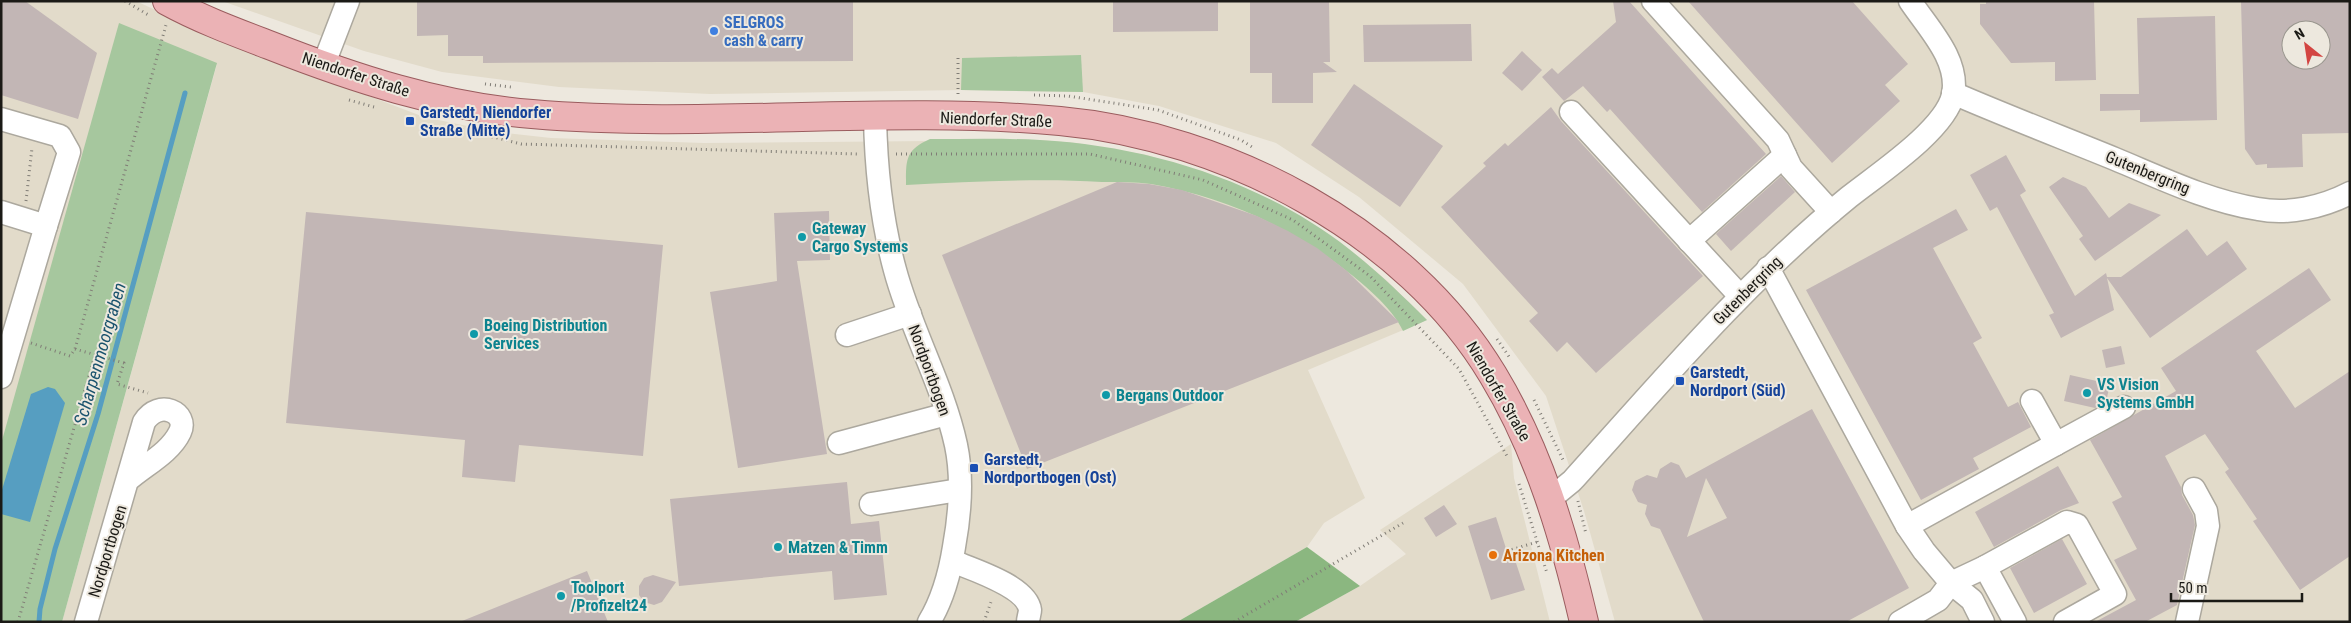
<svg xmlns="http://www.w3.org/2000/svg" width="2351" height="623" viewBox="0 0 2351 623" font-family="'Roboto Condensed',sans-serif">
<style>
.built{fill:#e2dbca;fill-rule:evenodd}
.green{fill:#a6c79e}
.forest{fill:#8bb780}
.water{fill:#569ec1}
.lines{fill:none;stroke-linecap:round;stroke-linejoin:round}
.stream{stroke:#569ec1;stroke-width:5}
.building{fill:#c2b6b5;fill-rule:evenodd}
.minor-casing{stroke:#aca89e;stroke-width:25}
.major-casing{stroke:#9a5c5e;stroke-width:30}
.path{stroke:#807d76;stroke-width:3;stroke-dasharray:1 4;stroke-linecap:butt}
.minor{stroke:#fff;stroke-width:22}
.major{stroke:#ebb2b5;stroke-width:28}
.shop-dot{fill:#3f7fe0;stroke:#ede8de;stroke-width:2}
.transit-dot{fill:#1a4fb4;stroke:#ede8de;stroke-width:2}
.culture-dot{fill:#0f9aa8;stroke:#ede8de;stroke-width:2}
.food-dot{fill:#e8710a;stroke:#ede8de;stroke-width:2}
.labels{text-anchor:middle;stroke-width:4;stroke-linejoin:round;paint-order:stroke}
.shop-label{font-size:16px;font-weight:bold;fill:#366cbe;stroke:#ede8de;text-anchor:start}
.street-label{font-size:16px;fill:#1b1a16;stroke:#ede8de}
.transit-label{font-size:16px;font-weight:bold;fill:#164399;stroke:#ede8de;text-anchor:start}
.culture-label{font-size:16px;font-weight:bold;fill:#0d838f;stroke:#ede8de;text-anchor:start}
.food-label{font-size:16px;font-weight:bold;fill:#c56008;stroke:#ede8de;text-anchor:start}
.water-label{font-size:18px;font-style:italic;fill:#1c546e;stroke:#ede8de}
</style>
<rect width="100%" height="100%" fill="#ede8de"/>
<g class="built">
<path d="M1 1H136L209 35 424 117 496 132 551 138 704 143 1040 140 1076 143 1147 155 1228 181 1302 218 1347 248 1386 280 1427 320 1308 370 1365 498 1324 523 1307 547 1177 622H62L217 64 1 444Z"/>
<path d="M222 1H2350V622H1615L1584 511 1546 396 1463 284 1359 197 1276 143 1159 106 1083 92 961 90 710 94 559 87 442 72 364 51ZM2291 30H2321V60H2291Z"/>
<path d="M1511 444 1514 478 1550 622H1295L1360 586 1406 554 1380 530Z"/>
</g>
<g class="green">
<path d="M119 23 217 63 62 622H1V444Z"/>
<path d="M1081 55 1083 92 961 90 962 58Z"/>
<path d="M930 139C967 139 1003 138 1040 140 1149 146 1262 181 1349 249 1377 271 1402 295 1427 320L1403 331C1393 308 1360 281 1340 266 1285 224 1220 196 1151 184 1135 182 1118 182 1102 182 1037 178 972 182 906 185 906 160 905 150 930 139Z"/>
</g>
<path class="forest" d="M1307 547 1360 586 1295 622H1177Z"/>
<path class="water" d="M48 387 55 389 65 403 30 522 1 514V493L31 394Z"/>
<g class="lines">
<path class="stream" d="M39 622 40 609 55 549 98 414 185 93"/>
</g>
<g class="building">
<path d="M1 1H25L97 53 78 119 1 95Z"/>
<path d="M417 1H853V61L483 63V56H448V35L417 36Z"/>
<path d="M1113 1H1218V31L1113 32Z"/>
<path d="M1250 1H1329L1330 62H1323L1337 72 1313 73V103H1272V73H1250Z"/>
<path d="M1613 1H1629L1766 154 1702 212 1610 109 1607 112 1583 86 1564 101 1542 77 1552 68 1558 74 1616 22Z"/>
<path d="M1688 1H1852L1908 64 1885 85 1900 101 1832 163Z"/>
<path d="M1986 1H2094L2096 80 2055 81V62L2011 63 1980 24V4H1986Z"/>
<path d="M2241 1H2350V133L2302 134 2303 167 2267 168V164L2256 165 2245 149ZM2291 30H2321V60H2291Z"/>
<path d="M2215 16 2217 120 2140 122V110L2100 111V94H2139L2137 18Z"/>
<path d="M1471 24 1472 61 1364 62 1363 25Z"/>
<path d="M1522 51 1542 70 1522 91 1502 73Z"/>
<path d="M1354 84 1443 146 1400 207 1311 145Z"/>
<path d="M1551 107 1561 121 1703 276 1596 373 1567 342 1557 352 1529 321 1538 313 1441 207 1486 166 1483 163 1505 143 1508 146Z"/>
<path d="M2006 155 2026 191 2020 195 2075 296 2106 273 2107 277H2121L2187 229 2207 256 2227 241 2247 269 2150 338 2107 278 2114 310 2061 338 2049 315 2054 313 1997 207 1990 211 1970 175Z"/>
<path d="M1781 176 1795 192 1731 251 1716 234Z"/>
<path d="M2063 177 2086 187 2109 218 2129 203 2161 215 2095 261 2079 239 2083 236 2049 187Z"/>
<path d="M1117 182 1149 184 1182 190 1257 216 1288 231 1317 248 1347 271 1399 322 1027 469 942 255Z"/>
<path d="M1956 209 1968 230 1933 248 1982 338 1973 343 2008 407 2018 402 2031 427 1973 458 1979 469 1921 500 1806 290Z"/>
<path d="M829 211 830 260 797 261 827 454 738 468 710 292 777 281 774 213Z"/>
<path d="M306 212 663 245 643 456 519 445 515 482 462 477 465 440 286 423Z"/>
<path d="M2309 268 2331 300 2256 351 2295 408 2350 371V556L2300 590 2253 521 2257 519 2225 472 2229 469 2205 434 2165 456 2181 487 2182 495 2193 515 2195 525 2177 605 2145 622H2095L2136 600 2114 560 2137 549 2112 502 2122 497 2090 440 2176 391 2161 368Z"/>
<path d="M2121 346 2125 364 2106 368 2102 350Z"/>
<path d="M2070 375 2110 384 2106 402 2095 408 2064 401Z"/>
<path d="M1812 409 1909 588 1846 622H1704L1660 529 1651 526 1645 514 1647 505 1638 502 1632 490 1635 481 1647 475 1657 478 1660 469 1671 462 1679 465 1686 478ZM1706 478 1727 518 1687 537Z"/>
<path d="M2058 466 2079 503 2061 510 1994 547 1975 512Z"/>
<path d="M847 482 851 524 879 521 887 595 834 600 832 571 679 586 670 499Z"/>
<path d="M1444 505 1457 524 1436 537 1424 518Z"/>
<path d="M1496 517 1510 561 1515 560 1525 590 1491 600 1468 526Z"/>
<path d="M2062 539 2087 584 2034 613 2010 568Z"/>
<path d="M587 571 608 622H463L462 621Z"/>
<path d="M653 575 676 582 662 602 654 605 644 602 639 595V586L644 578Z"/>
</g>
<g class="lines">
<g class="minor-casing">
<g id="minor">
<path d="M1653 1 1778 140 1791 168 1831 212"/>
<path d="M323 66 348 1"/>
<path d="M1953 93C2006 116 2061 137 2115 159 2161 178 2208 201 2258 209 2288 215 2323 207 2350 193"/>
<path d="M1571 112 1740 296"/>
<path d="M875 117C876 170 881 219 895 270 911 330 943 385 956 445 963 478 960 514 954 547 950 572 943 599 929 622"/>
<path d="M1 119 60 136 69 152 46 226 1 212"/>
<path d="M1689 241 1785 155"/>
<path d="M1768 268 1907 526 1924 551 1951 583 1972 600 1983 622"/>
<path d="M847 335 910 314"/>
<path d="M1 377 46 226"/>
<path d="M839 443 947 414"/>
<path d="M2056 444 2124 407"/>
<path d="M1550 499 1572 481C1661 382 1746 281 1849 197 1878 174 1945 130 1953 95 1960 60 1928 28 1910 1"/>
<path d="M871 504 959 490"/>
<path d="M1907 526 2056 444 2032 401"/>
<path d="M952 561C971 569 1027 586 1030 610 1030 613 1028 618 1028 622"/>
<path d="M1985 567 2067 522 2077 525 2115 594 2065 622"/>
<path d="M86 622 144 422C159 398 189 413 180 432 170 453 145 465 128 480"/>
<path d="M1900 622 1938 600 1951 583 1985 567 2015 622"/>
<path d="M2187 622 2208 526 2206 511 2194 489"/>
</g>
</g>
<g class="major-casing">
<path id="major" d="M167 1C200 19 235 32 269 45 353 78 441 107 532 114 707 129 884 105 1060 121 1225 136 1407 231 1493 375 1539 451 1564 536 1584 622"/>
</g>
<g class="path">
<path d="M125 1 150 16"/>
<path d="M485 84 511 87"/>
<path d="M958 94V58"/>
<path d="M1034 95 1068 96 1158 110 1241 140 1252 147"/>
<path d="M349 100 374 107"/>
<path d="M453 127 521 144 857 154"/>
<path d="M896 154H1090L1203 180 1293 220 1370 276 1459 369 1508 458"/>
<path d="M26 201 32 148"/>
<path d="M1497 339 1510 358"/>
<path d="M31 343 70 356 75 349 166 25"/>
<path d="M75 349 124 363 117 384 148 393"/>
<path d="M1534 400 1564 462"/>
<path d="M1519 484 1547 573"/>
<path d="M1578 501 1586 534"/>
<path d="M1507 551 1537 542"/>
<path d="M18 622 95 355"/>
<path d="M984 622 992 599"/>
<path d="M1234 622 1403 523"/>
</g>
<use href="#minor" class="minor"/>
<use href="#major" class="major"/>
</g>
<circle class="shop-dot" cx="714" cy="31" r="5"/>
<g class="transit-dot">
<rect x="405" y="116" width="10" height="10" rx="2.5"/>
<rect x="1675" y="376" width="10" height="10" rx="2.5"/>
<rect x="969" y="463" width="10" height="10" rx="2.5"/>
</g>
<g class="culture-dot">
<circle cx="802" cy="237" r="5"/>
<circle cx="474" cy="334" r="5"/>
<circle cx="2087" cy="393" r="5"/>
<circle cx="1106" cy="395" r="5"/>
<circle cx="778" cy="547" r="5"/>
<circle cx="561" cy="596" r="5"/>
</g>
<circle class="food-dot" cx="1493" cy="555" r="5"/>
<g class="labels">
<g class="shop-label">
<text x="724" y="28">SELGROS<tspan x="724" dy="18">cash &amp; carry</tspan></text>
</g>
<g class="street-label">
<text transform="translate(356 74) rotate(18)" y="6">Niendorfer Straße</text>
<text transform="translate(996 119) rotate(2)" y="6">Niendorfer Straße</text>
<text transform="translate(2148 172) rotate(22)" y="6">Gutenbergring</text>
<text transform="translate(1747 290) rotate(-45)" y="6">Gutenbergring</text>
<text transform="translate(930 370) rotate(70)" y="6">Nordportbogen</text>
<text transform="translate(1499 391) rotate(60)" y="6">Niendorfer Straße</text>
<text transform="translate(107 551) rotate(-73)" y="6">Nordportbogen</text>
</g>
<g class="transit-label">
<text x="420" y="118">Garstedt, Niendorfer<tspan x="420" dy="18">Straße (Mitte)</tspan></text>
<text x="1690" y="378">Garstedt,<tspan x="1690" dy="18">Nordport (Süd)</tspan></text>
<text x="984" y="465">Garstedt,<tspan x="984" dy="18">Nordportbogen (Ost)</tspan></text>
</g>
<g class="culture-label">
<text x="812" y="234">Gateway<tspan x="812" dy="18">Cargo Systems</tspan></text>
<text x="484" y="331">Boeing Distribution<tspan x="484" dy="18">Services</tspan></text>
<text x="2097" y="390">VS Vision<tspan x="2097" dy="18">Systems GmbH</tspan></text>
<text x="1116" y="401">Bergans Outdoor</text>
<text x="788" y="553">Matzen &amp; Timm</text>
<text x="571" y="593">Toolport<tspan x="571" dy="18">/Profizelt24</tspan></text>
</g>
<g class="food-label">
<text x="1503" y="561">Arizona Kitchen</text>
</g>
<g class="water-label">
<text transform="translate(100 354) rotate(-74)" y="6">Scharpenmoorgraben</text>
</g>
</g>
<rect width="2351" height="623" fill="none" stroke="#1b1a16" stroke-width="5"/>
<g transform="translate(2306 45) rotate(330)"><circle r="24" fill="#ede8de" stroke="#99968e"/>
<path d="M0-4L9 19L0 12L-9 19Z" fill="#d34441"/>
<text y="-8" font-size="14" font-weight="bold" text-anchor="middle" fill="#1b1a16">N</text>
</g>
<path d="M2171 593v8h131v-8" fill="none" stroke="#1b1a16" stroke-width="2.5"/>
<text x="2178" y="593" font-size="15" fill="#1b1a16" stroke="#ede8de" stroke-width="4" paint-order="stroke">50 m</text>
</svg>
